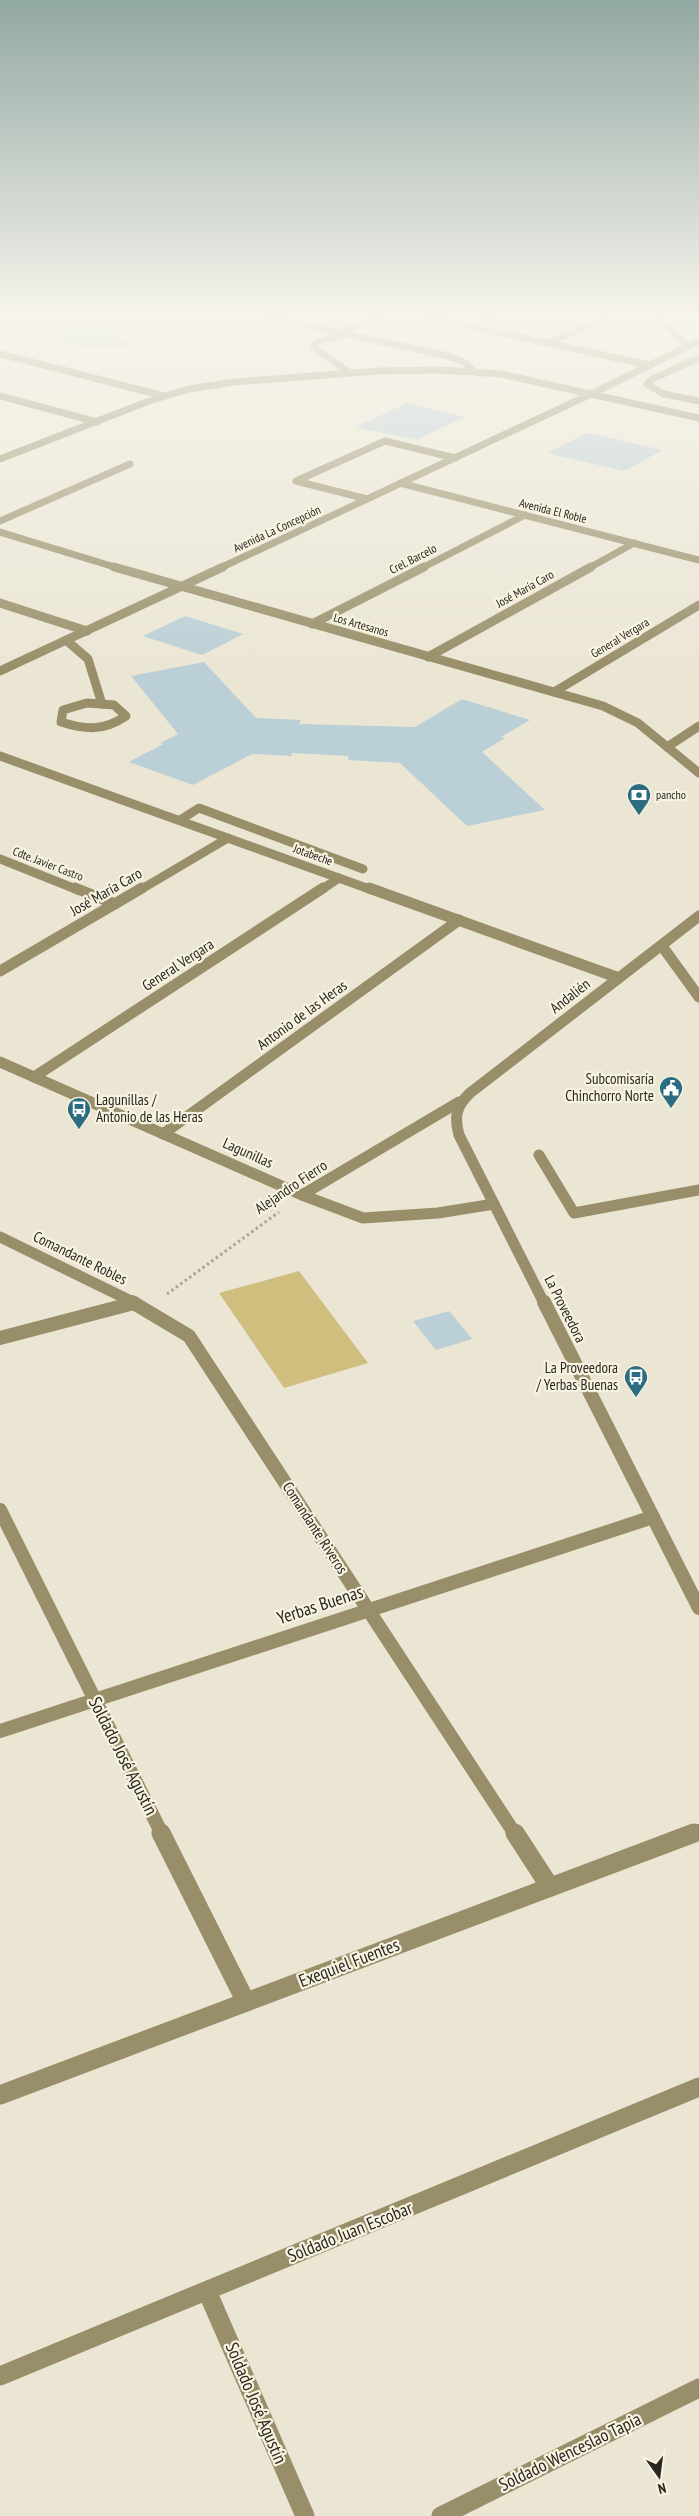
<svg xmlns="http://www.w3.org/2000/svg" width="699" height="2516" viewBox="0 0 699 2516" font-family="'PT Sans Narrow',sans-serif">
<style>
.green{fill:#d0be7e}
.building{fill:#bacfd6}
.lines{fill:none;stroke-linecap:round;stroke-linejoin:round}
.path{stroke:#a9a597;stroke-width:3;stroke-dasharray:2.5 3;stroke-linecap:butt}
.service-far2{stroke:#988e69;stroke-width:7}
.service-far1{stroke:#988e69;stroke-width:9}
.service{stroke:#988e69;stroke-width:11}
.minor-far4{stroke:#988e69;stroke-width:7}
.minor-far3{stroke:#988e69;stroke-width:9}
.minor-far2{stroke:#988e69;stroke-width:11}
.minor-far1{stroke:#988e69;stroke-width:14}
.minor{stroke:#988e69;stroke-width:19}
.tertiary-far2{stroke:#988e69;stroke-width:7}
.tertiary-far1{stroke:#988e69;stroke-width:11}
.tertiary{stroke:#988e69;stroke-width:14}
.labels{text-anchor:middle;stroke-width:4.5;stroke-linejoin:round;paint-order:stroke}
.far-street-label{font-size:12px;fill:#292720;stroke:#f8f3e1}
.far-poi-label{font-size:12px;fill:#292720;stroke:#f8f3e1;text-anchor:start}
.street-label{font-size:15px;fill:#292720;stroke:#f8f3e1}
.poi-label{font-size:15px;fill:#292720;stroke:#f8f3e1;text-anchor:end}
.near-street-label{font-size:18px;fill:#292720;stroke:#f8f3e1}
</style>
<rect width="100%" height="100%" fill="#ebe6d4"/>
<path class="green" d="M299 1271 368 1363 284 1388 219 1293Z"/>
<g class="building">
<path d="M40 317H90L93 320 98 319 131 347 71 346Z"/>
<path d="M407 403 465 417 416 440 356 427Z"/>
<path d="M588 433 663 450 624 471 547 453Z"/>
<path d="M185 616 243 634 202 655 143 636Z"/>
<path d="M204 662 256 718 301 720 299 724 415 727 462 699 530 720 501 737 505 738 482 752 545 810 467 826 400 763 348 760 349 756 292 753 291 756 252 754 193 785 129 762 163 744 160 743 178 734 131 676Z"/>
<path d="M449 1311 472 1339 436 1350 413 1321Z"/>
</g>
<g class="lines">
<path class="path" d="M167 1294 279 1212"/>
<g class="service-far2">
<path d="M344 334 317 342 313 347 350 373"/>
<path d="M699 358 652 379 647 384 664 394 699 401"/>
<path d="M367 499 296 481 385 441 455 458"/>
</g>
<g class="service-far1">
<path d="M66 640 88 659 102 704"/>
<path d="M87 703 114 705 126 716C104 731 86 730 61 722L63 710Z"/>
<path d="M180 820 199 808 363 869"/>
</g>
<path class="service" d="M539 1155 574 1213 699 1190"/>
<g class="minor-far4">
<path d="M268 317 448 356 464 362 474 371"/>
<path d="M428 317 649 365"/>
<path d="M658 317 688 346"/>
<path d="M472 326 495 317"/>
<path d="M340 333 381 317"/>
<path d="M548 343 608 317"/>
<path d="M0 354 164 396"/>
<path d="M0 396 97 422"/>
<path d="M400 483 699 560"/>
<path d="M0 521 130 464"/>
<path d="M0 532 118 568"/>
<path d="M220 568 591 394"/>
<path d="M422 568 525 515"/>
<path d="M589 568 634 543"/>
</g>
<g class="minor-far3">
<path d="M114 567 603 706 638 723 699 773"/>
<path d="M0 603 87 631"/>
<path d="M312 624 424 567"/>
<path d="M428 657 591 567"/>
<path d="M0 671 223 567"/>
<path d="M554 692 699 605"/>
<path d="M667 747 699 726"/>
<path d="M0 756 372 890"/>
<path d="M0 859 78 890"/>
<path d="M140 890 228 838"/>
<path d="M321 890 339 878"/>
</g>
<g class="minor-far2">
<path d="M75 888 115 904"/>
<path d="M369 888 619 978"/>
<path d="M662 946 699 997"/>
<path d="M0 971 142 888"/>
<path d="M0 1062 302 1195 363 1218 438 1213 494 1204"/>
<path d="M34 1077 323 888"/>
<path d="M163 1134 459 920"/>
<path d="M302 1195 459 1102"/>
<path d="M0 1237 135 1303"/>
</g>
<g class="minor-far1">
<path d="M132 1302 189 1336 515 1834"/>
<path d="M0 1338 134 1303"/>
<path d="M0 1510 162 1834"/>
<path d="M691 1834 699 1831"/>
</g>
<g class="minor">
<path d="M161 1833 246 2002"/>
<path d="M515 1833 550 1887"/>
<path d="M0 2095 694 1833"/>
<path d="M207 2291 305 2516"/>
<path d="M0 2376 699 2087"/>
<path d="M441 2516 699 2388"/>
</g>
<g class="tertiary-far2">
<path d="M591 394 699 341"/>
<path d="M0 459 149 401 189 389 234 382 378 371 440 370 501 374 699 418"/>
</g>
<path class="tertiary-far1" d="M544 1303 459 1135C454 1117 456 1106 470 1093L699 916"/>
<g class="tertiary">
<path d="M544 1302 699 1608"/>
<path d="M0 1731 653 1517"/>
</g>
</g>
<linearGradient id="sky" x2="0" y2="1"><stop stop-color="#92a8a2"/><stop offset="0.47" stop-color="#f6f4ec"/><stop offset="1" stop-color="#f6f4ec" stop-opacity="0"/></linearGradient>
<rect width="699" height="669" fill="url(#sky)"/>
<defs>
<g id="bank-pin" transform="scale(1.25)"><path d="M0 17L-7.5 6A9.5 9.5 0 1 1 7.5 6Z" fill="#2d6d81" stroke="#f8f3e1"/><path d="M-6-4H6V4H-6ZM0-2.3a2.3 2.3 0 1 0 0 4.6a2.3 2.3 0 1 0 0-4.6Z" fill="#fff"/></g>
<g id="civic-pin" transform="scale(1.25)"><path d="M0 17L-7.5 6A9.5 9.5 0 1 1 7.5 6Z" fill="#2d6d81" stroke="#f8f3e1"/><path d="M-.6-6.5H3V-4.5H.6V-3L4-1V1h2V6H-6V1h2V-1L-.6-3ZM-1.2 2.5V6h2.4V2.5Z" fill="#fff"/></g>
<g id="bus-pin" transform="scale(1.25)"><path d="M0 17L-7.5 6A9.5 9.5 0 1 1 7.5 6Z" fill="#2d6d81" stroke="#f8f3e1"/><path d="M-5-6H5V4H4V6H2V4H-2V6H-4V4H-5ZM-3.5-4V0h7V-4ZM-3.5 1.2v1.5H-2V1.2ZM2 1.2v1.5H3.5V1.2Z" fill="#fff"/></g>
</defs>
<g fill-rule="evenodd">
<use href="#bank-pin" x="639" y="795"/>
<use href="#civic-pin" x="671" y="1088"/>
<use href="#bus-pin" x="79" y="1109"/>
<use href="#bus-pin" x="636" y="1377"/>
</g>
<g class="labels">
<g class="far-street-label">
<text transform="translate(553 511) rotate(14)" y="4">Avenida El Roble</text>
<text transform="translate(277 529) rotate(-25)" y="4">Avenida La Concepción</text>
<text transform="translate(413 559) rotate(-27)" y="4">Crel. Barcelo</text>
<text transform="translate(525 589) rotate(-29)" y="4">José María Caro</text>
<text transform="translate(361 625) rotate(16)" y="4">Los Artesanos</text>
<text transform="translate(620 638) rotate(-31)" y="4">General Vergara</text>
<text transform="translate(313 855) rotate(20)" y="4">Jotabeche</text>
<text transform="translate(48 864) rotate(21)" y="4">Cdte. Javier Castro</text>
</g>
<g class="far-poi-label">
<text x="656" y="799">pancho</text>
</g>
<g class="street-label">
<text transform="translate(106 892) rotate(-30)" y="5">José María Caro</text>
<text transform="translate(178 965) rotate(-33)" y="5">General Vergara</text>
<text transform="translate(570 996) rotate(-38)" y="5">Andalién</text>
<text transform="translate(302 1015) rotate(-36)" y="5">Antonio de las Heras</text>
<text transform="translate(248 1153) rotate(24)" y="5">Lagunillas</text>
<text transform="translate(291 1187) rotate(-34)" y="5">Alejandro Fierro</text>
<text transform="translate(80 1258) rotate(26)" y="5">Comandante Robles</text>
<text transform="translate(565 1309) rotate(63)" y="5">La Proveedora</text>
<text transform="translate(315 1528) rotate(57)" y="5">Comandante Riveros</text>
</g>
<g class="poi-label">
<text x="654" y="1084">Subcomisaría<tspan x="654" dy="17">Chinchorro Norte</tspan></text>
<text x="96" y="1105" text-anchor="start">Lagunillas /<tspan x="96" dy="17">Antonio de las Heras</tspan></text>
<text x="618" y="1373">La Proveedora<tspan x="618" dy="17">/ Yerbas Buenas</tspan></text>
</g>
<g class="near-street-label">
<text transform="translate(320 1605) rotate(-18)" y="6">Yerbas Buenas</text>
<text transform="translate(123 1756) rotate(63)" y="6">Soldado José Agustín</text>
<text transform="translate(349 1963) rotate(-21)" y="6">Exequiel Fuentes</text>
<text transform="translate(350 2232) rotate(-22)" y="6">Soldado Juan Escobar</text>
<text transform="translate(256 2403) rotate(67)" y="6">Soldado José Agustín</text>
<text transform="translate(570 2452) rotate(-26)" y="6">Soldado Wenceslao Tapia</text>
</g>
</g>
<g transform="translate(659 2476) rotate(166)" stroke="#f8f3e1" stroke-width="4" paint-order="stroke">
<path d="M0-4L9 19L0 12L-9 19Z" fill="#292720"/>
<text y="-8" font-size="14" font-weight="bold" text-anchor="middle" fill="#292720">N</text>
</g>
</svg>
